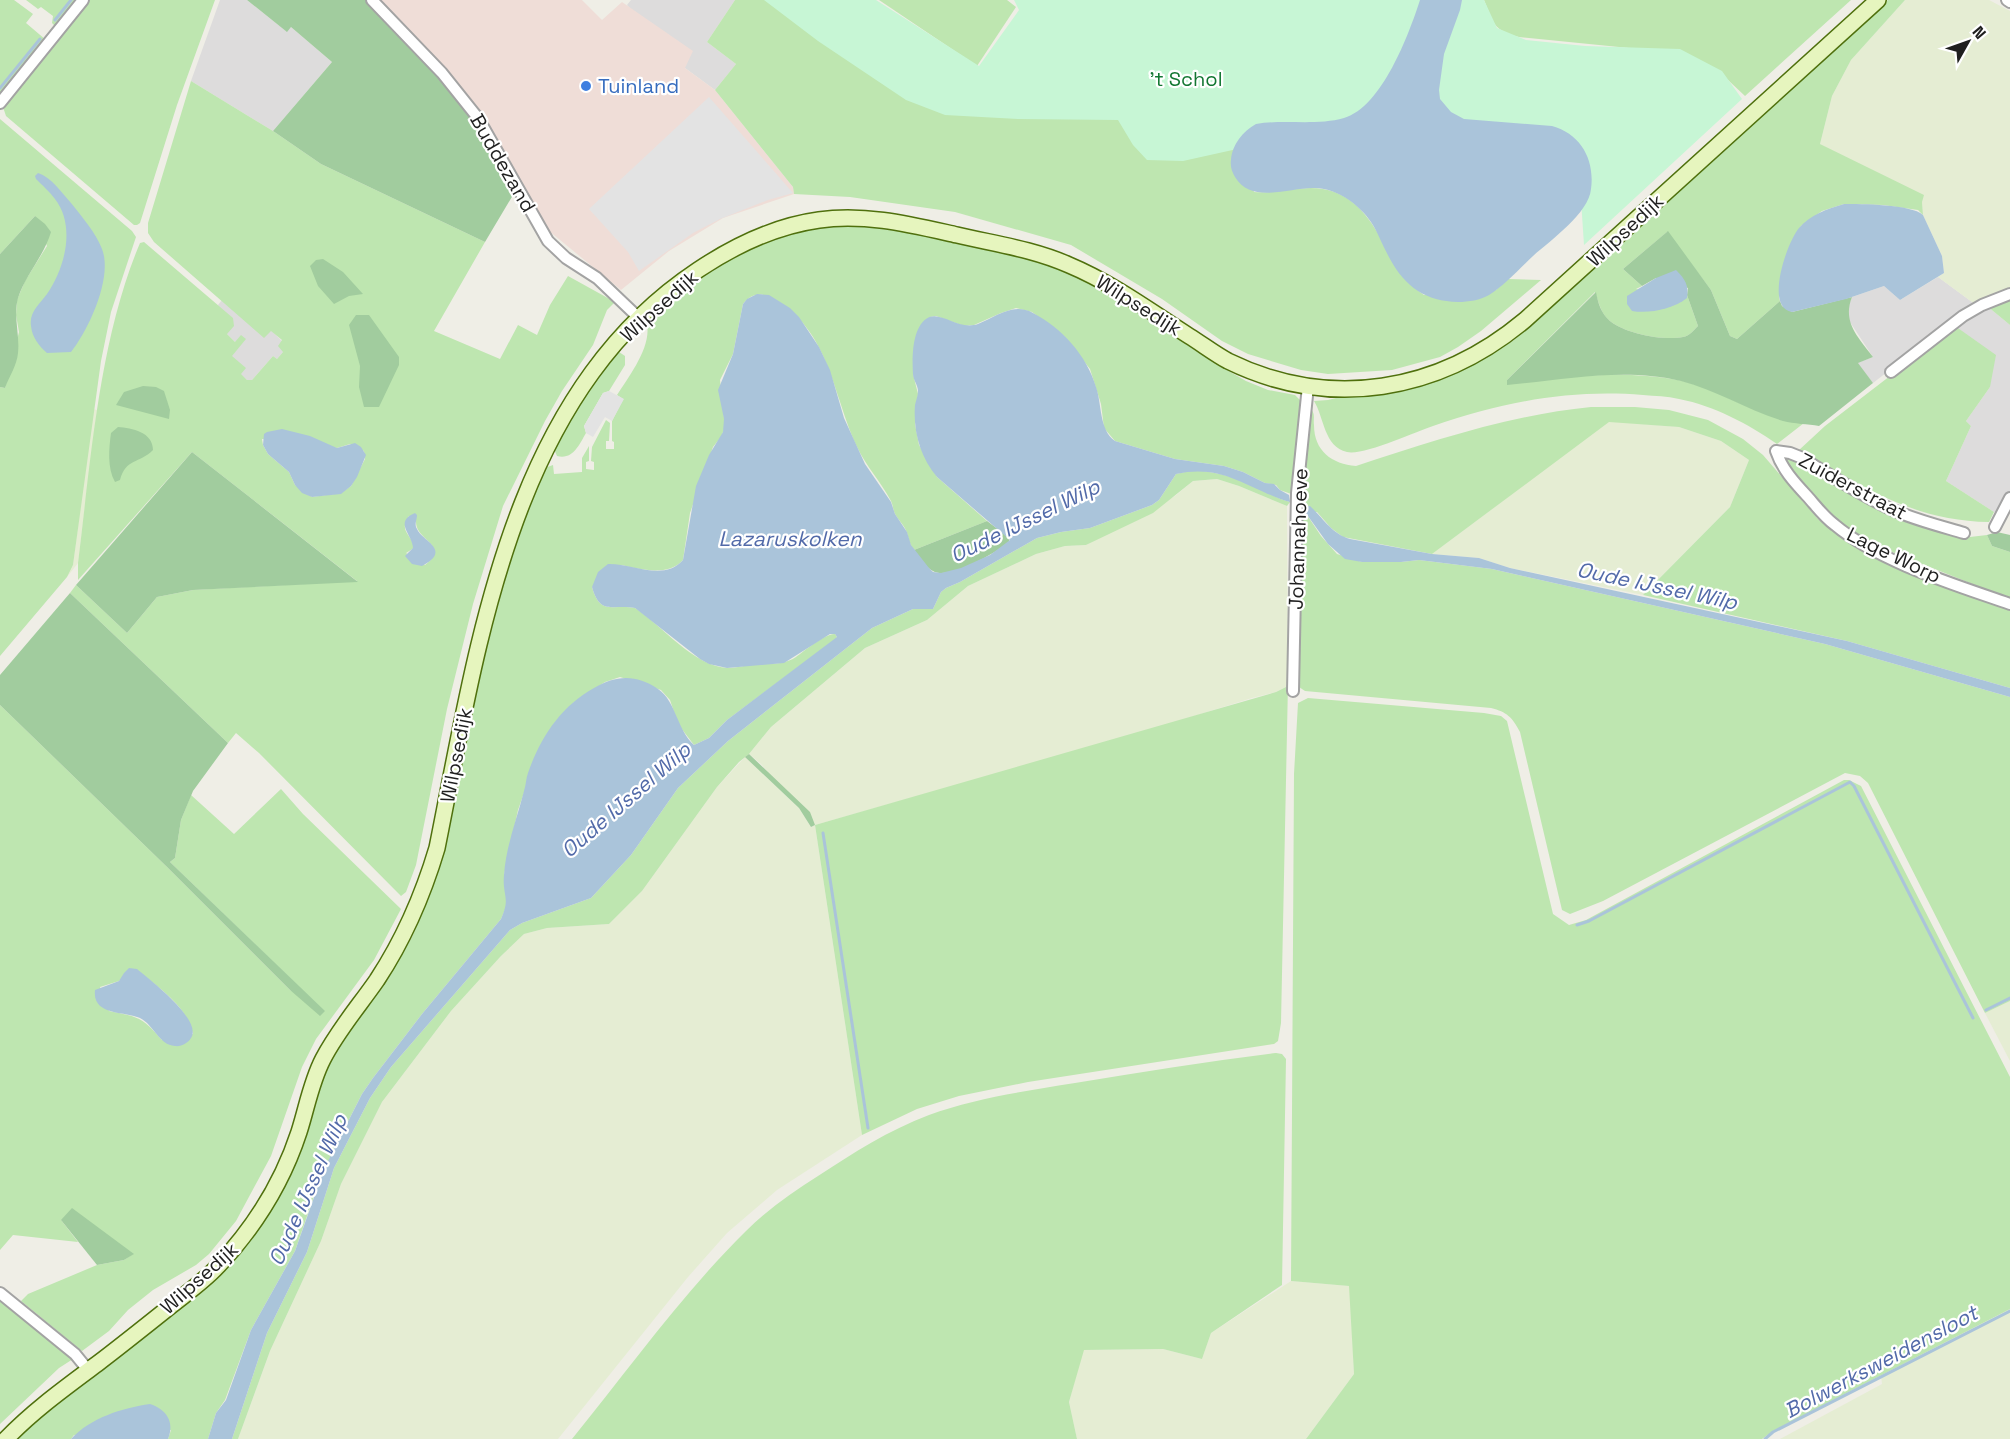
<svg xmlns="http://www.w3.org/2000/svg" width="2010" height="1439" viewBox="0 0 2010 1439" font-family="'Space Grotesk',sans-serif">
<style>
.residential{fill:#dddcdc}
.commercial{fill:#efddd7}
.farmland{fill:#e5edd3}
.grass{fill:#bee6b0;fill-rule:evenodd}
.forest{fill:#a1cc9e}
.park{fill:#c7f6d5}
.parking{fill:#e3e3e3}
.water{fill:#aac4da}
.lines{fill:none;stroke-linecap:round;stroke-linejoin:round}
.stream{stroke:#aac4da;stroke-width:3}
.street-casing{stroke:#a3a3a3;stroke-width:14}
.secondary-casing{stroke:#4f700d;stroke-width:18}
.street{stroke:#fff;stroke-width:10}
.secondary{stroke:#e6f5be;stroke-width:15}
.shop-dot{fill:#3f7fe0;stroke:#fff;stroke-width:2}
.labels{text-anchor:middle;stroke-width:4.5;stroke-linejoin:round;paint-order:stroke}
.park-label{font-size:20px;fill:#137732;stroke:#fff}
.shop-label{font-size:20px;fill:#366cbe;stroke:#fff;text-anchor:start}
.street-label{font-size:20px;fill:#1f1f1f;stroke:#fff}
.water-label{font-size:21px;font-style:italic;fill:#526aa9;stroke:#fff}
</style>
<rect width="100%" height="100%" fill="#efeee6"/>
<g class="residential">
<path d="M220 0H247L286 31 291 27 332 62 273 131 191 81Z"/>
<path d="M631 0H735L707 42 736 64 715 90 685 68 627 5Z"/>
<path d="M1938 277 1976 305 1955 319 1873 383 1857 363 1873 357 1850 322 1847 309 1852 297 1884 286 1900 300Z"/>
<path d="M222 300 264 337 271 330 282 341 283 352 277 359 273 356 252 380H247L240 374 231 356 235 342 227 334 218 305Z"/>
<path d="M1987 306 2010 325V491L1999 512H1994L1946 481 1971 426 1966 421 1990 387 1955 326Z"/>
</g>
<path class="commercial" d="M377 0H582L602 20 622 2 693 51 685 68 715 90 793 187 794 194 723 218 669 251 621 290 543 226Z"/>
<g class="farmland">
<path d="M1905 0H1989L2010 11V287L1976 305 1938 277 1944 273 1942 256 1923 215 1922 202 1820 144 1832 96 1851 60Z"/>
<path d="M93 409 97 410 78 563 67 577 73 565Z"/>
<path d="M1609 421 1679 427 1721 441 1749 460 1730 507 1643 595 1510 568 1479 558 1432 554Z"/>
<path d="M1217 479 1239 486 1287 506 1288 683 1286 687 1276 692 1252 698 1130 736 815 825 862 1135 777 1190 727 1233 688 1277 558 1439H238L270 1351 321 1241 341 1184 382 1102 451 1011 501 956 524 934 547 928 609 924 642 891 717 787 745 757 799 808 811 827 815 825 761 764 749 754 771 727 865 648 927 620 968 586 1036 554 1065 546 1086 545 1175 496 1193 481Z"/>
<path d="M2010 1001V1061L1985 1013Z"/>
<path d="M1291 1281 1350 1286 1354 1374 1306 1439H1077L1069 1402 1083 1350 1163 1349 1202 1359 1211 1333Z"/>
<path d="M2010 1309V1439H1780L1882 1384 1881 1375Z"/>
</g>
<g class="grass">
<path d="M0 0H14L33 14 26 23 46 40 0 97Z"/>
<path d="M26 0H78L57 28 52 23 53 16 41 7 38 9Z"/>
<path d="M87 0H215L177 105 140 223 137 225H134L6 116 2 104Z"/>
<path d="M735 0H768L835 51 1232 119 1254 192C1277 194 1301 185 1323 189 1380 199 1382 267 1424 295L1496 290 1508 279 1541 280 1481 331 1458 347 1440 357 1392 370 1328 374 1301 370 1248 354 1222 341 1162 299 1071 245 955 212 850 197 794 194 793 187 715 90 736 64 707 42Z"/>
<path d="M879 0H1007L1016 7 977 66Z"/>
<path d="M1484 0H1851L1745 96 1728 80 1629 48 1519 37C1492 30 1494 23 1484 0Z"/>
<path d="M1888 0H1905L1851 60 1832 96 1820 144 1924 195 1922 202 1923 215 1918 210 1883 205 1852 204H1844L1822 211 1801 226 1779 298 1780 301 1737 339 1730 336 1711 290 1667 232 1623 269 1642 286 1636 289 1687 298V295L1698 326C1694 330 1689 336 1683 337 1664 341 1626 334 1610 321 1601 314 1599 303 1595 292L1507 380C1563 378 1622 369 1678 380 1722 389 1758 419 1804 423L1777 444C1748 424 1715 406 1679 399 1667 396 1655 396 1643 395 1569 389 1503 402 1433 426 1415 432 1363 456 1347 452 1324 447 1324 417 1314 401L1328 400 1479 362 1514 340Z"/>
<path d="M191 81 273 131 321 164 485 242 434 331 500 359 518 325 537 335 550 305 568 276 615 302 607 310 593 345 562 391 545 421 503 506 473 604 447 709 416 865 406 892 401 896 259 753 236 733 228 743 70 593 76 585 127 633 157 597 193 590 357 581 192 452 78 580V563C91 459 99 340 140 243L144 242 233 318 234 326 227 334 235 342 241 335 246 339 232 356 246 368 241 374 247 380H252L273 356 277 359 283 352 278 346 282 340 271 331 264 338 154 242 148 233V223ZM262 439 337 448 350 444 364 451 365 459 351 486 341 493 312 497 295 485 289 472 268 454 263 445ZM409 516 416 521C415 541 451 545 425 565L406 553 414 548C412 534 398 532 409 516Z"/>
<path d="M0 119 132 231 136 237 111 312 101 361 73 565 67 577 0 656V387L5 388 19 332 16 315 17 300 25 281 47 246 35 216 0 254Z"/>
<path d="M849 225C934 234 1033 250 1108 293 1155 320 1198 355 1246 381L1268 390 1295 395 1301 401 1294 495 1280 490 1276 485 1265 483 1243 472 1224 466 1175 459 1115 441 1104 428 1101 404 1090 369 1064 336 1032 312 1016 308 1001 313 974 325 964 326 936 316 930 317 914 360 913 374 918 394 915 424 919 445 937 477 987 521 914 550C910 545 909 540 907 533 905 526 899 521 895 514 893 510 893 505 891 501 881 482 866 466 857 447 833 395 829 330 774 299 763 292 751 293 743 304L733 354 720 380 725 427 721 437 713 447 690 513 683 560C668 577 639 569 621 565L592 587C600 616 613 604 635 608 662 625 694 667 728 668 737 668 746 665 755 664 769 664 784 665 796 657 804 651 826 633 835 634L837 637 836 639 727 720 709 738 694 745 678 724 670 700 661 690 620 677 605 682 573 703 525 790 518 810 504 875 507 905 501 919 422 1014 373 1078 362 1094 333 1151 315 1193 295 1251 251 1330 225 1400 216 1413 208 1439H168L171 1430 74 1435 71 1439H14L255 1233 271 1210 294 1168 314 1099 328 1064 344 1038 390 975 412 937 431 890 440 859 476 681 513 546 542 469 553 465 554 474 582 472V458L589 446V461L586 462V469L594 470V462L591 461 592 447 606 420 610 423 609 441H606V449H614V442L612 441V421L623 399 617 395C629 376 654 344 646 321 700 269 772 226 849 225Z"/>
<path d="M2010 298V325L1987 306Z"/>
<path d="M1955 326 1996 355 1990 387 1966 421 1971 426 1946 481 1994 512 1989 522C1913 521 1862 486 1798 451L1825 426Z"/>
<path d="M619 352 625 356V365L609 391 603 393 584 426 586 433C579 445 573 460 557 456L554 449 582 398Z"/>
<path d="M1591 407H1635L1669 410 1708 420 1743 439 1763 455 1817 518 1842 538 1878 559 2010 610V688L1847 641 1643 595 1730 507 1749 460 1721 441 1679 427 1609 422 1432 554 1343 537 1331 528 1317 512H1305L1321 536 1337 554 1362 562H1401L1419 560 1492 569 1825 644 2010 697V1001L1985 1013 1868 783 1860 776 1845 773 1603 901 1570 914 1562 910 1520 732C1512 717 1507 712 1491 708L1305 691 1299 687 1297 678 1300 495 1310 408C1316 414 1313 418 1314 425 1314 451 1332 464 1356 466 1433 441 1510 415 1591 407Z"/>
<path d="M1788 456 1924 525 1970 537 1987 535 1992 546 2010 552V599L1872 544 1831 518 1809 497 1785 462Z"/>
<path d="M1194 470C1218 472 1243 479 1264 490 1273 496 1280 499 1290 502L1287 506 1239 486 1217 479 1193 481 1153 513 1086 545 1065 546 1036 554 968 586 927 620 865 648 771 727 749 754 739 762 717 787 642 891 609 924 547 928 524 934 501 956 451 1011 382 1102 341 1184 321 1241 270 1351 238 1439H232L267 1333 307 1252 334 1168 370 1098 391 1067 510 930 522 923 591 898 631 855 678 788 728 741 872 628 913 609H933L941 592 946 588 960 582 1037 538 1061 532 1090 528 1152 505 1159 500 1176 474Z"/>
<path d="M1288 683 1281 1023 1278 1041 1274 1044 1028 1082 959 1096 917 1109 862 1135 815 825 1276 692 1286 687Z"/>
<path d="M1308 698 1484 713 1501 716 1507 721 1553 914 1569 925 1586 920 1844 780H1849L1861 786 2010 1077V1309L1773 1431 1762 1439H1306L1354 1374 1349 1286 1291 1281 1294 774 1298 703Z"/>
<path d="M0 705 166 866 290 990 324 1011 170 862 175 858 181 820 191 795 234 834 281 789 303 814 401 909 374 960 316 1039 302 1067 271 1156 236 1221 209 1254 196 1265 153 1290 128 1310 109 1331 82 1351 21 1301 28 1294 97 1265 124 1260 133 1254 61 1220 78 1242 13 1235 0 1250ZM133 969 137 970C158 987 187 1006 193 1034L162 1040C142 1017 139 1017 109 1011L100 987 119 981Z"/>
<path d="M1276 1053 1282 1054 1286 1059 1282 1285 1211 1333 1202 1359 1163 1349 1084 1350 1069 1402 1077 1439H572C629 1369 682 1294 746 1231 768 1209 793 1192 818 1176 853 1153 889 1130 929 1115 975 1098 1026 1091 1075 1083 1142 1072 1209 1061 1276 1053Z"/>
<path d="M0 1300 67 1351 73 1359 59 1368 0 1424Z"/>
</g>
<g class="forest">
<path d="M247 0H367L440 75 466 107 516 190 485 242 321 164 273 131 332 62 291 27 287 32Z"/>
<path d="M35 216 45 224 51 232C44 256 26 274 18 298 13 316 20 335 18 353 17 365 9 377 5 388L0 387V254Z"/>
<path d="M1668 231 1711 290 1730 336 1737 339 1780 301 1782 306 1792 312 1852 297C1842 322 1858 337 1873 357L1858 363 1873 383 1819 426C1808 424 1794 424 1783 421 1747 410 1716 390 1681 381 1624 367 1563 380 1507 385V380L1596 292C1598 303 1601 313 1610 321 1626 334 1664 341 1683 337 1689 336 1694 330 1698 326L1687 295 1688 288 1656 278 1642 286 1623 269Z"/>
<path d="M323 259 343 272 363 294 349 296 334 304 318 286 310 266 316 260Z"/>
<path d="M356 315H369L399 357V365L379 407H364L359 387 360 366 349 325Z"/>
<path d="M143 386 156 387 164 391 170 410 169 419 116 405 124 392Z"/>
<path d="M118 427C132 428 153 432 153 450 139 464 126 458 120 480L115 482C107 468 109 448 111 433Z"/>
<path d="M192 452 358 582 193 590 157 597 127 633 76 585Z"/>
<path d="M987 521 1007 536 1010 542C996 552 949 581 933 571 925 567 919 557 914 550Z"/>
<path d="M1997 532 2010 535V552L1992 546 1987 535Z"/>
<path d="M70 593 228 743 193 791 181 820 175 858 170 862 325 1011 320 1016 290 990 166 866 0 705V675Z"/>
<path d="M749 754 810 812 815 825 811 827 799 808 745 757Z"/>
<path d="M72 1208 134 1254 124 1260 97 1265 61 1220Z"/>
</g>
<path class="park" d="M764 0H876L979 66 1019 10 1014 0H1484L1497 28 1526 40 1585 46 1680 49 1722 71 1742 99 1584 245 1581 200 1470 138 1430 106 1183 161 1147 160 1133 145 1118 120 1018 119 945 115 906 100 818 41Z"/>
<g class="parking">
<path d="M709 97 793 193 768 200 720 219 693 233 639 271 628 252 589 209Z"/>
<path d="M609 391 624 399 612 421 605 417 593 437 586 433 584 426 603 393Z"/>
</g>
<g class="water">
<path d="M1420 0H1462L1460 10 1444 54 1439 90 1440 99 1451 112 1464 119 1552 126C1581 134 1595 160 1591 189 1589 213 1551 240 1533 256 1519 269 1505 285 1489 295 1480 300 1469 302 1458 302 1426 301 1406 288 1390 259 1376 233 1375 219 1349 200 1339 193 1327 188 1315 188 1289 187 1252 205 1235 177 1232 172 1230 166 1231 160 1232 145 1243 131 1256 124 1284 119 1316 126 1344 118 1382 107 1409 34 1420 0Z"/>
<path d="M38 173C51 177 62 193 71 203 82 217 96 233 102 249 113 277 89 329 71 352L47 353C39 346 32 337 31 326 29 312 39 305 47 294 65 268 76 226 55 199 50 192 42 185 36 179L35 176Z"/>
<path d="M1844 204C1861 204 1911 204 1923 215L1942 256 1944 273 1900 300 1884 286 1846 299 1792 312C1764 308 1787 242 1799 228 1810 215 1827 209 1844 204Z"/>
<path d="M1676 270C1685 279 1689 285 1687 298 1673 309 1649 314 1632 311L1627 304V296L1656 278Z"/>
<path d="M757 294 769 295 790 308 799 317 819 347 830 370 844 418 865 464 891 502 895 514 907 532 911 545 929 568 933 572 941 573 961 568 990 555 1010 540 937 477C920 457 913 431 915 405 916 400 918 396 918 391 918 385 913 380 913 374 912 358 912 329 926 319 940 309 957 331 978 324 996 317 1013 302 1033 313 1062 328 1087 356 1096 387 1102 404 1099 430 1115 441L1175 459 1224 466 1243 472 1265 483 1274 484 1280 490 1289 495 1290 502C1249 490 1224 463 1176 474L1159 500 1152 505 1090 528 1061 532 1037 538 960 582 946 588 941 592 933 609H913L872 628 728 741 678 788 631 855 591 898 522 923 510 930 391 1067 370 1098 334 1168 307 1252 267 1333 232 1439H208L216 1413 226 1400 251 1330 295 1251 324 1169 362 1094 373 1078 422 1014 501 919C511 897 502 896 504 875 506 846 517 818 524 791 526 785 526 778 528 773 540 738 561 706 594 688 616 675 636 674 658 689 676 701 677 730 694 745L709 738 727 720 837 637 835 634H830L784 663 727 668 709 664 700 659 635 608C613 604 600 616 592 587L598 572 608 564C631 563 664 582 683 560L696 486 709 455 723 432 724 419 718 390 733 354 743 304 747 299Z"/>
<path d="M282 429 310 436 337 448 355 443 361 447 366 455 357 477 351 486 341 494 312 497 302 493 295 485 289 472 268 454 263 445 264 434 267 432Z"/>
<path d="M1308 506H1310C1323 518 1332 534 1350 539L1432 554 1479 558 1510 568 1847 641 2010 688V697L1825 644 1492 569 1419 560 1401 562H1362L1345 559 1328 544 1305 512Z"/>
<path d="M415 513 417 515C417 520 414 524 417 529 422 541 453 550 422 566L412 564 405 556 413 548C413 535 393 522 415 513Z"/>
<path d="M129 968 137 969C150 980 203 1020 191 1038 188 1043 181 1047 175 1046 159 1045 154 1025 140 1018 125 1011 92 1016 95 990L119 981 124 973Z"/>
<path d="M150 1404C166 1409 175 1422 168 1439H71C90 1418 122 1408 150 1404Z"/>
</g>
<g class="lines">
<g class="stream">
<path d="M55 20 71 0"/>
<path d="M0 88 40 39"/>
<path d="M823 833 868 1128"/>
<path d="M1577 925 1589 921 1850 782 1854 786 1973 1018"/>
<path d="M1986 1010 2010 998"/>
<path d="M1765 1439 1773 1432 2010 1311"/>
</g>
<g class="street-casing">
<g id="street">
<path d="M372 0 442 73 478 118 548 241 566 258 597 278 640 319"/>
<path d="M2007 0 2010 2"/>
<path d="M0 103 83 0"/>
<path d="M1891 372 1963 316 1982 305 2010 294"/>
<path d="M1995 527 2010 498"/>
<path d="M1964 533C1940 526 1916 520 1893 510 1861 496 1831 475 1800 457L1790 453 1776 451C1782 469 1794 482 1807 496 1816 506 1824 517 1835 525 1879 562 1956 585 2010 604"/>
<path d="M1293 691 1297 493 1308 386"/>
<path d="M0 1293 75 1354 88 1370"/>
</g>
</g>
<g class="secondary-casing">
<path id="secondary" d="M6 1439C34 1410 65 1388 97 1364 122 1345 147 1325 172 1305 187 1293 204 1281 217 1267 255 1227 282 1184 299 1132 307 1107 311 1082 323 1059 338 1030 359 1006 377 980 404 939 423 895 437 848 478 645 510 395 698 270 734 246 775 226 819 220 865 213 912 225 957 235 995 244 1033 249 1069 265 1112 283 1150 311 1189 336 1202 344 1215 354 1228 361 1330 411 1439 392 1525 320L1878 0"/>
</g>
<use href="#street" class="street"/>
<use href="#secondary" class="secondary"/>
</g>
<circle class="shop-dot" cx="586" cy="86" r="6"/>
<g class="labels">
<g class="park-label">
<text x="1186" y="86">'t Schol</text>
</g>
<g class="shop-label">
<text x="598" y="93">Tuinland</text>
</g>
<g class="street-label">
<text transform="translate(503 163) rotate(60)" y="7">Buddezand</text>
<text transform="translate(1625 230) rotate(-43)" y="7">Wilpsedijk</text>
<text transform="translate(1139 305) rotate(32)" y="7">Wilpsedijk</text>
<text transform="translate(659 306) rotate(-42)" y="7">Wilpsedijk</text>
<text transform="translate(1853 486) rotate(28)" y="7">Zuiderstraat</text>
<text transform="translate(1298 539) rotate(-88)" y="7">Johannahoeve</text>
<text transform="translate(1894 555) rotate(26)" y="7">Lage Worp</text>
<text transform="translate(456 755) rotate(-79)" y="7">Wilpsedijk</text>
<text transform="translate(199 1278) rotate(-42)" y="7">Wilpsedijk</text>
</g>
<g class="water-label">
<text transform="translate(1025 521) rotate(-26)" y="7">Oude IJssel Wilp</text>
<text x="790" y="546">Lazaruskolken</text>
<text transform="translate(1657 586) rotate(12)" y="7">Oude IJssel Wilp</text>
<text transform="translate(626 800) rotate(-41)" y="7">Oude IJssel Wilp</text>
<text transform="translate(308 1190) rotate(-66)" y="7">Oude IJssel Wilp</text>
<text transform="translate(1881 1362) rotate(-28)" y="7">Bolwerksweidensloot</text>
</g>
</g>
<g transform="translate(1968 42) rotate(50)" stroke="#ffffff" stroke-width="4.5" paint-order="stroke">
<path d="M0-4.5L10 22L0 15L-10 22Z" fill="#1f1f1f"/>
<text y="-9" font-size="16" font-weight="bold" text-anchor="middle" fill="#1f1f1f">N</text>
</g>
</svg>
